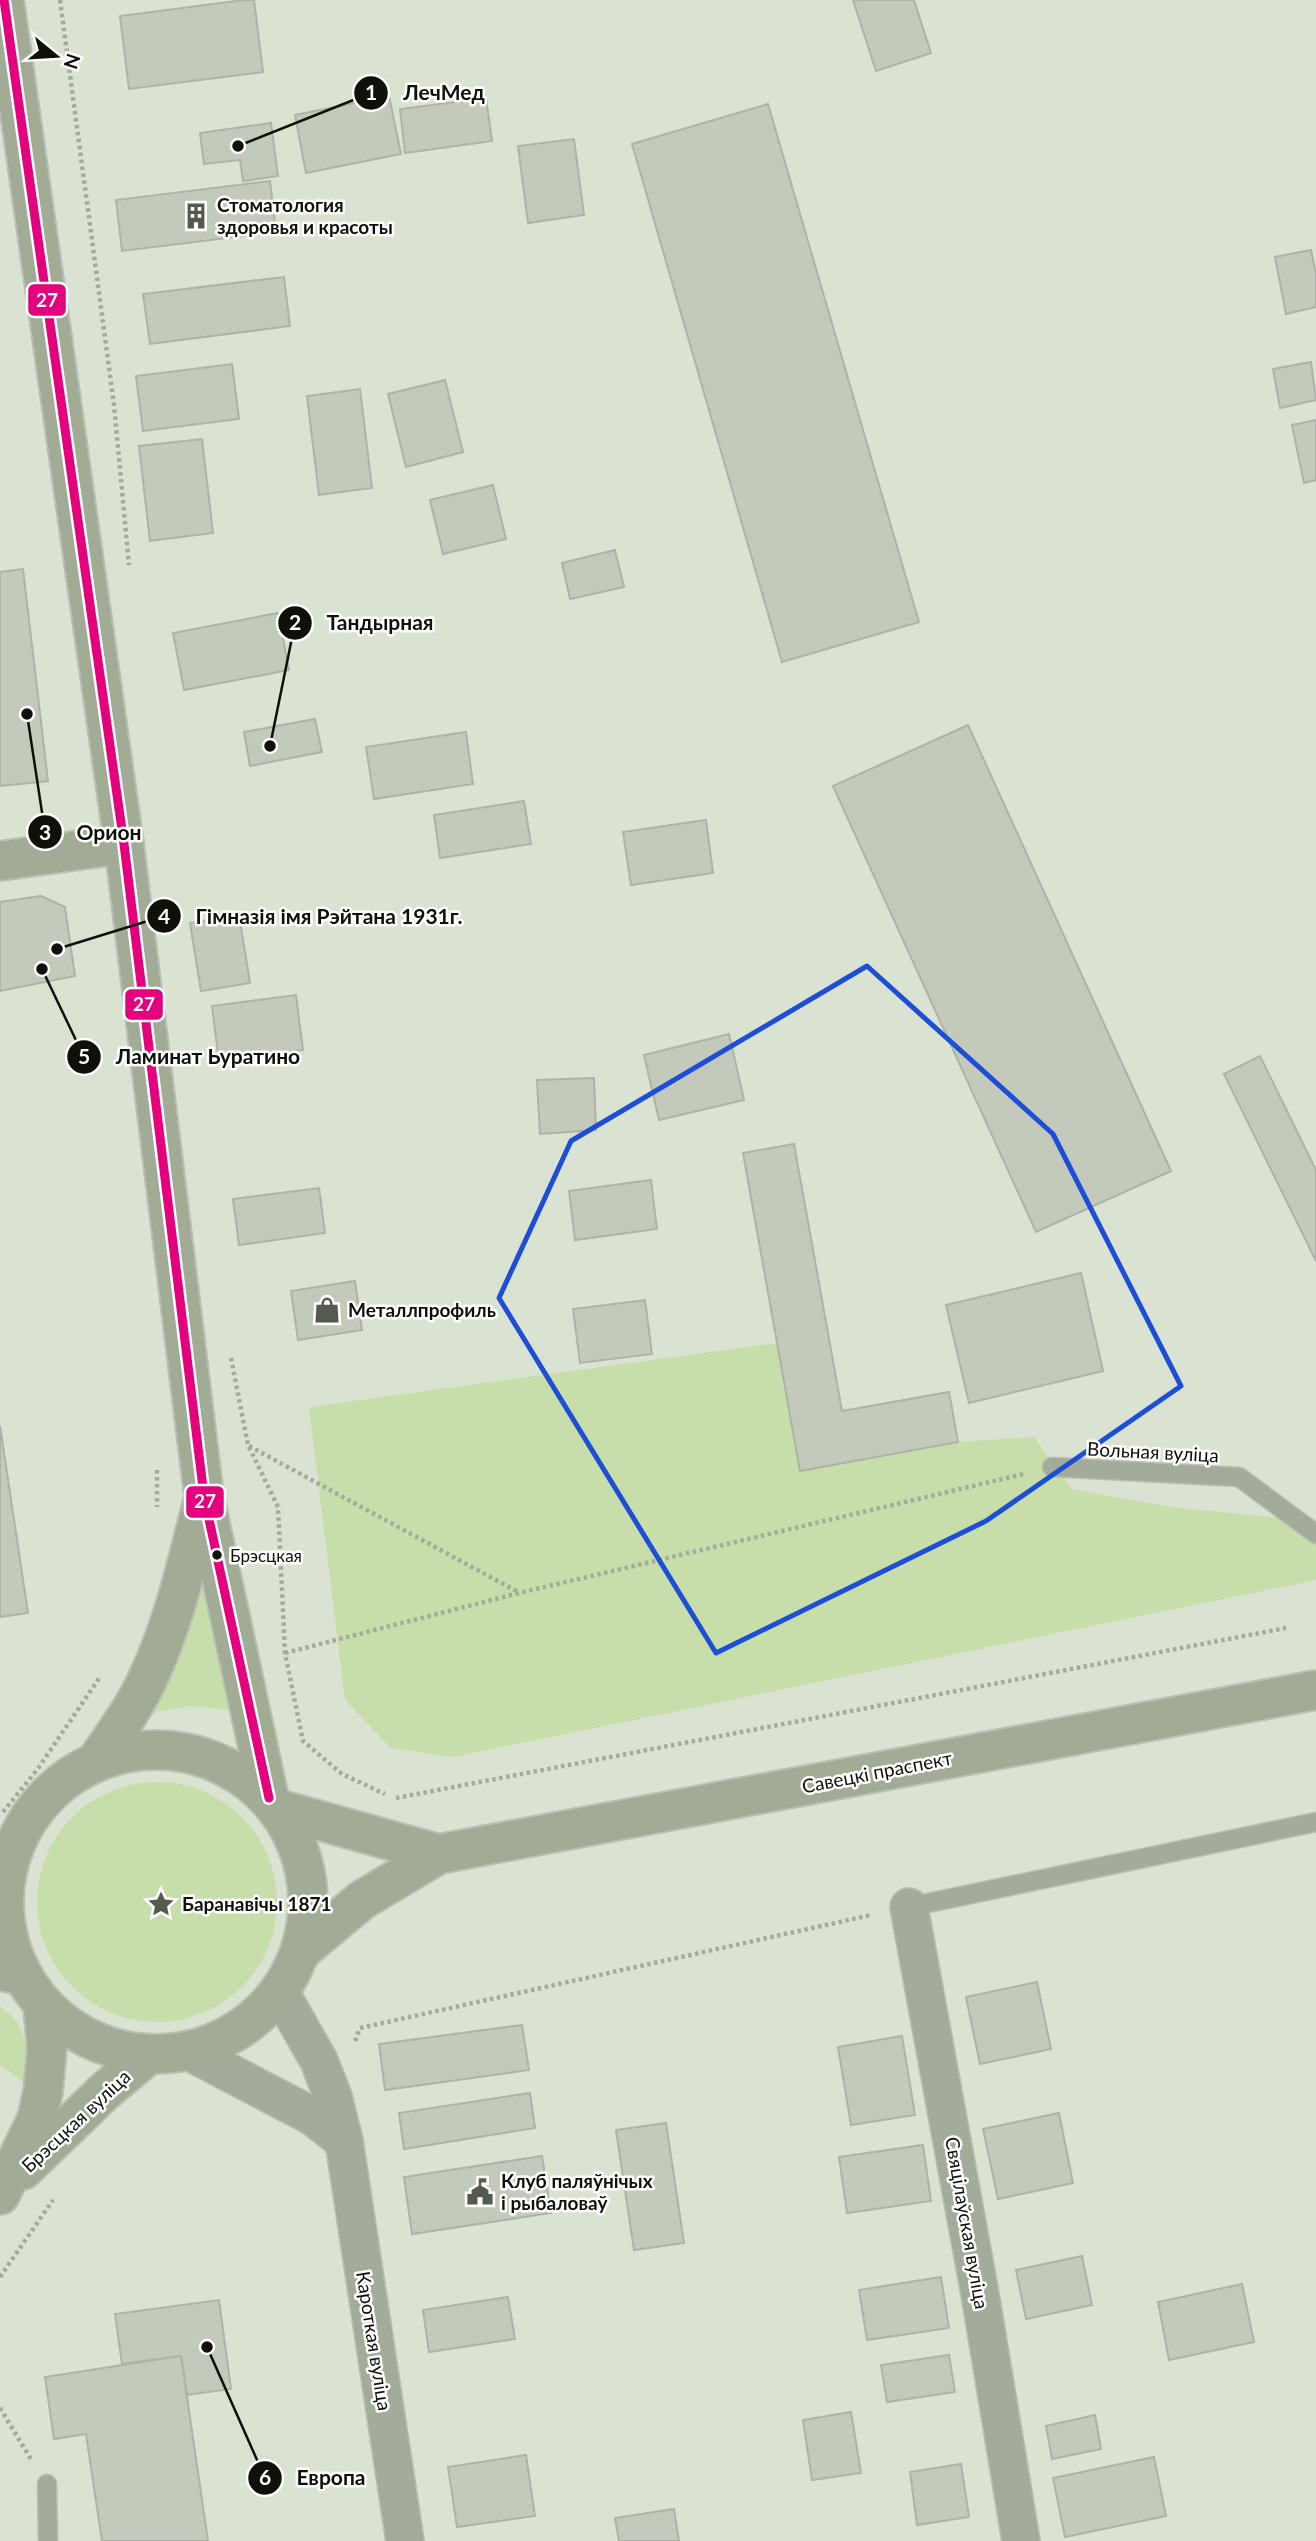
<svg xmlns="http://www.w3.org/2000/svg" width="1316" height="2541" viewBox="0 0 1316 2541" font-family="Lato,sans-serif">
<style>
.green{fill:#c7deaa}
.building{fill:#c3cabc;stroke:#adb3a6;stroke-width:2}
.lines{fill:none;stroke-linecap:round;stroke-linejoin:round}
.service-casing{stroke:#b9bfb2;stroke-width:21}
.minor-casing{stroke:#b9bfb2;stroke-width:40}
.tertiary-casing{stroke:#b9bfb2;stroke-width:42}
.secondary-casing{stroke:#b9bfb2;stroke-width:42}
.path{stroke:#a4ab9b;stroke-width:4.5;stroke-dasharray:3.5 3.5;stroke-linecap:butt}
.service{stroke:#a3ab9a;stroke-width:18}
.minor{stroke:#a3ab9a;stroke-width:37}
.tertiary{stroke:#a3ab9a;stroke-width:38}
.secondary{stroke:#a1ab95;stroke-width:38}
.bus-1-casing{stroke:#fff;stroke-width:14}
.bus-1{stroke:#e5007d;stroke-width:9}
.marked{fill:none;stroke:#1d4ed8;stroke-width:5;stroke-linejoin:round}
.bus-dot{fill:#0d1107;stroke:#fff;stroke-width:2.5}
.labels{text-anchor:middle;stroke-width:5;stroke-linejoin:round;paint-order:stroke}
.bus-label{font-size:17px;fill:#0d1107;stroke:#fff;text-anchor:start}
.poi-label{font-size:19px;font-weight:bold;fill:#0d1107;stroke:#fff;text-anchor:start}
.street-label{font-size:19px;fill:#0d1107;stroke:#fff}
.leader{fill:none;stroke:#0d1107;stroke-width:2.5}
.callout-dot{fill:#0d1107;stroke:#fff;stroke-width:2.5}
.mark-label{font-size:21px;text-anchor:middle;font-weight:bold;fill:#fff}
.callout-label{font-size:21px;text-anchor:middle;font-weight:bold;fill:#0d1107;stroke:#fff;stroke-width:5;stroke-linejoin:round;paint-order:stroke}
.line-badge{stroke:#fff;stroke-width:2.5}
.badge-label{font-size:19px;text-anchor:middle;font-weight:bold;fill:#fff}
</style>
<rect width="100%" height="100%" fill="#dae2d1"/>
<g class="green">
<path d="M777 1343 801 1471 958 1442 1034 1437 1072 1489 1177 1508 1295 1519 1316 1530V1580L453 1757 391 1748 345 1700 309 1407Z"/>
<path d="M207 1576 231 1710 191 1706 149 1713 183 1642Z"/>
<circle cx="157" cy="1902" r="120"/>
<path d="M0 2007C26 2022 28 2051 29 2078L22 2081 0 2065Z"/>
</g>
<g class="building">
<path d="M244 0H254L263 72 129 89 120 16Z"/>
<path d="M853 0H914L931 53 876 71Z"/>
<path d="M389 96 401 154 306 173 295 115Z"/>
<path d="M486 98 492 141 405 153 400 109Z"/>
<path d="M768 104 919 622 782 662 632 144Z"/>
<path d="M271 123 278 176 243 181 240 160 204 164 200 133Z"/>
<path d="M574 139 584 215 528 223 518 146Z"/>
<path d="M270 181 276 232 122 251 116 200Z"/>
<path d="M1311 250 1316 274V307L1286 314 1275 257Z"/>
<path d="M284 277 290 326 150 344 143 294Z"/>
<path d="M1311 362 1316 400 1280 408 1273 369Z"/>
<path d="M232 364 239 419 143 431 136 376Z"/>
<path d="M445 380 463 452 406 467 388 394Z"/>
<path d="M360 389 372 488 319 495 307 396Z"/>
<path d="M1316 420V480L1304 483 1292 425Z"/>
<path d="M202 439 213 533 150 541 139 446Z"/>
<path d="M493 485 506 539 443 554 430 500Z"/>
<path d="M615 550 624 587 570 599 562 563Z"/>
<path d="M23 569 48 781 0 786V572Z"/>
<path d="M278 613 289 670 184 690 173 633Z"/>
<path d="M315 719 322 752 250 766 244 732Z"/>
<path d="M968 725 1171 1171 1036 1232 833 786Z"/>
<path d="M466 732 473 784 374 799 366 747Z"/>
<path d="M524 801 531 844 440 858 434 815Z"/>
<path d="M706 820 713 873 631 885 623 832Z"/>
<path d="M41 896 65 907 75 976 0 991V902Z"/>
<path d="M239 915 250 983 201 991 190 923Z"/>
<path d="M296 995 303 1050 219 1062 212 1006Z"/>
<path d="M729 1034 744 1100 659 1120 644 1055Z"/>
<path d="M1260 1056 1316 1170V1261L1224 1074Z"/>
<path d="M594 1078 596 1130 540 1134 537 1080Z"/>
<path d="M794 1144 842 1411 949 1392 958 1442 800 1471 743 1153Z"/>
<path d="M651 1180 657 1229 575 1240 569 1191Z"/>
<path d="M319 1188 325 1233 239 1245 233 1199Z"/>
<path d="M1081 1273 1103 1371 969 1403 946 1305Z"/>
<path d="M355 1281 362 1330 298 1340 291 1291Z"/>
<path d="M645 1300 652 1354 580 1363 573 1309Z"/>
<path d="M0 1426 28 1613 0 1617Z"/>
<path d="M1037 1982 1051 2049 980 2064 966 1997Z"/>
<path d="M522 2025 529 2070 385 2090 379 2044Z"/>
<path d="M902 2036 915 2115 851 2125 838 2047Z"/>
<path d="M530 2093 535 2128 404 2149 399 2113Z"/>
<path d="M1059 2113 1073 2183 998 2199 983 2129Z"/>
<path d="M666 2123 684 2243 634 2250 616 2130Z"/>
<path d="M923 2145 931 2201 847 2213 839 2157Z"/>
<path d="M542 2156 551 2213 412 2234 404 2177Z"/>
<path d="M1082 2256 1092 2305 1026 2319 1016 2270Z"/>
<path d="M941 2277 949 2328 867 2340 859 2290Z"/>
<path d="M1242 2284 1254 2342 1169 2360 1158 2302Z"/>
<path d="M508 2297 515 2339 429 2352 423 2310Z"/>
<path d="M219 2300 231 2389 187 2395 181 2356 122 2364 115 2314Z"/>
<path d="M949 2355 955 2392 887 2402 881 2365Z"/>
<path d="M181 2356 208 2541H102L86 2434 54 2439 45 2377Z"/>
<path d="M851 2412 861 2473 812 2480 803 2420Z"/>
<path d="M1095 2415 1101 2449 1052 2459 1046 2426Z"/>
<path d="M526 2455 535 2516 457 2527 448 2467Z"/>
<path d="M1154 2457 1166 2516 1065 2537 1053 2478Z"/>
<path d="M961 2464 969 2517 917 2525 910 2472Z"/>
<path d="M674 2509 679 2541H619L615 2518Z"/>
</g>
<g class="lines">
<g class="service-casing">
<g id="service">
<path d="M1052 1467 1239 1477 1316 1534"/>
<path d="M909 1907 1316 1822"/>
<path d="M47 2484 48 2541"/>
</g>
</g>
<g class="minor-casing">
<g id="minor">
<path d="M909 1907 980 2294 1021 2541"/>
<path d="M280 1992 319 2061 333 2097 344 2141 405 2541"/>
<path d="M190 2052 312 2116 344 2141"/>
</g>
</g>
<g class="tertiary-casing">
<g id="tertiary">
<path d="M0 1862 11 1852"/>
<path d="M0 1971 21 1975"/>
</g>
</g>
<g class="secondary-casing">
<g id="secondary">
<path d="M4 0 124 844 204 1496 269 1798"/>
<path d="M0 861 124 844"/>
<circle cx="156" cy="1902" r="152"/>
<path d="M97 1760C115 1734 135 1707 148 1678 174 1623 187 1563 202 1505"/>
<path d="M278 1809 439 1854"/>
<path d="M301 1951 362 1900 439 1854 1316 1690"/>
<path d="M23 2170 106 2090 148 2055"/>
<path d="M0 2195 37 2119 43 2092 47 2048 43 2007"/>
</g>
</g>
<g class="path">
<path d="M60 0 114 405 129 565"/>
<path d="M231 1358 248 1445 278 1507 285 1653 303 1741 342 1774 385 1794"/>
<path d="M249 1446 518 1592"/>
<path d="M157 1470V1507"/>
<path d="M285 1653 519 1593 1024 1474"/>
<path d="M396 1798 1286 1628"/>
<path d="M3 1812 37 1770 100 1677"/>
<path d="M355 2041 360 2028 871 1915"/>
<path d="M0 2277 53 2200"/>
<path d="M0 2408 32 2461"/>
</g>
<use href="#service" class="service"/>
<use href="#minor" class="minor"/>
<use href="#tertiary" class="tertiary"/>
<use href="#secondary" class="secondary"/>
<g class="bus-1-casing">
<path id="bus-1" d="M4 0 124 844 204 1496 269 1798"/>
</g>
<use href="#bus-1" class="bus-1"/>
</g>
<path class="marked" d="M867 966 1053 1134 1181 1386 986 1521 716 1653 499 1298 571 1141Z"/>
<defs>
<g id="building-bare" transform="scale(2.1)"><path d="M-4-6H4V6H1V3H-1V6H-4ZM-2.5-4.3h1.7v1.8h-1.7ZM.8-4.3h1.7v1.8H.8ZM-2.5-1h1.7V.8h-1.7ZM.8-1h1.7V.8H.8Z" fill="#555a4e" stroke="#fff" stroke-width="2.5" paint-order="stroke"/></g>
<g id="shop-bare" transform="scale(2.1)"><path d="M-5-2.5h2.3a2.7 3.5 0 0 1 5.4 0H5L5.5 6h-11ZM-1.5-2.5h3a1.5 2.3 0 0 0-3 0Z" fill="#555a4e" stroke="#fff" stroke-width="2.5" paint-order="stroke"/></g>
<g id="sight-bare" transform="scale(2.1)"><path d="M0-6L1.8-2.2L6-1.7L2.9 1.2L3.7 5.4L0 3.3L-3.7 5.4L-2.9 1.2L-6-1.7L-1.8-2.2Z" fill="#555a4e" stroke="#fff" stroke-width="2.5" paint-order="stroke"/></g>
<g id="civic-bare" transform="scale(2.1)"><path d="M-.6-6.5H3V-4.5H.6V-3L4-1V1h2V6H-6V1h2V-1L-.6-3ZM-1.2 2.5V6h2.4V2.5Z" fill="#555a4e" stroke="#fff" stroke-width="2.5" paint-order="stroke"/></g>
</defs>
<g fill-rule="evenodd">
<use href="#building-bare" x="196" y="216"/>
<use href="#shop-bare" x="327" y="1310"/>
<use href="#sight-bare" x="161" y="1904"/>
<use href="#civic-bare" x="480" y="2192"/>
</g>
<circle class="bus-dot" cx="217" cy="1555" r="6"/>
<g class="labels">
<g class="bus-label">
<text x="230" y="1562">Брэсцкая</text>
</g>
<g class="poi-label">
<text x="217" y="212">Стоматология<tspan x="217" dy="22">здоровья и красоты</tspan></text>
<text x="348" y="1317">Металлпрофиль</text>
<text x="182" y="1911">Баранавічы 1871</text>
<text x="501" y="2188">Клуб паляўнічых<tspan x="501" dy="22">і рыбаловаў</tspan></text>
</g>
<g class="street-label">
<text transform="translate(1153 1452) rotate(3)" y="7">Вольная вуліца</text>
<text transform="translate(877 1772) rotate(-11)" y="7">Савецкі праспект</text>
<text transform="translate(76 2121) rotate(-43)" y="7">Брэсцкая вуліца</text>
<text transform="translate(967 2223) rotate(80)" y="7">Свяцілаўская вуліца</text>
<text transform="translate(374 2341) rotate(81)" y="7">Кароткая вуліца</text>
</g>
</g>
<path class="leader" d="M238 146L371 93M270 746L295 623M27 714L45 832M57 949L164 916M42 969L84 1057M207 2347L265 2478"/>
<g class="callout-dot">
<circle cx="238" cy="146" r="7"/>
<circle cx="270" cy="746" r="7"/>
<circle cx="27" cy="714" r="7"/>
<circle cx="57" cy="949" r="7"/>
<circle cx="42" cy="969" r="7"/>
<circle cx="207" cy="2347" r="7"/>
<circle cx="371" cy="93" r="18"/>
<circle cx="295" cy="623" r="18"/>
<circle cx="45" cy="832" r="18"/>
<circle cx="164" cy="916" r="18"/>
<circle cx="84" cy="1057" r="18"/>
<circle cx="265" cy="2478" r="18"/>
</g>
<g class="mark-label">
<text x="371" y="100">1</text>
<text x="295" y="630">2</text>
<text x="45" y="840">3</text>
<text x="164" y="924">4</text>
<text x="84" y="1064">5</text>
<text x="265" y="2485">6</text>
</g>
<g class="callout-label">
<text x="444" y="100">ЛечМед</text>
<text x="380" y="630">Тандырная</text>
<text x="109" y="840">Орион</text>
<text x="329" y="924">Гімназія імя Рэйтана 1931г.</text>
<text x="208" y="1064">Ламинат Ьуратино</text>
<text x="331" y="2485">Европа</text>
</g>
<g class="line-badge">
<rect x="27" y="283" width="40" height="34" rx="7" fill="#e5007d"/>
<rect x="124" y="988" width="40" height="33" rx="7" fill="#e5007d"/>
<rect x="185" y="1485" width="40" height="34" rx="7" fill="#e5007d"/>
</g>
<g class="badge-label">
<text x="47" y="307">27</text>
<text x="144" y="1011">27</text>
<text x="205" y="1508">27</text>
</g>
<g transform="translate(56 56) rotate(108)" stroke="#ffffff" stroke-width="5" paint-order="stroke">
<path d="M0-5L12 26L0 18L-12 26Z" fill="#0d1107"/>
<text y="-10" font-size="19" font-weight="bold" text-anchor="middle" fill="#0d1107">N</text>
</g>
</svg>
